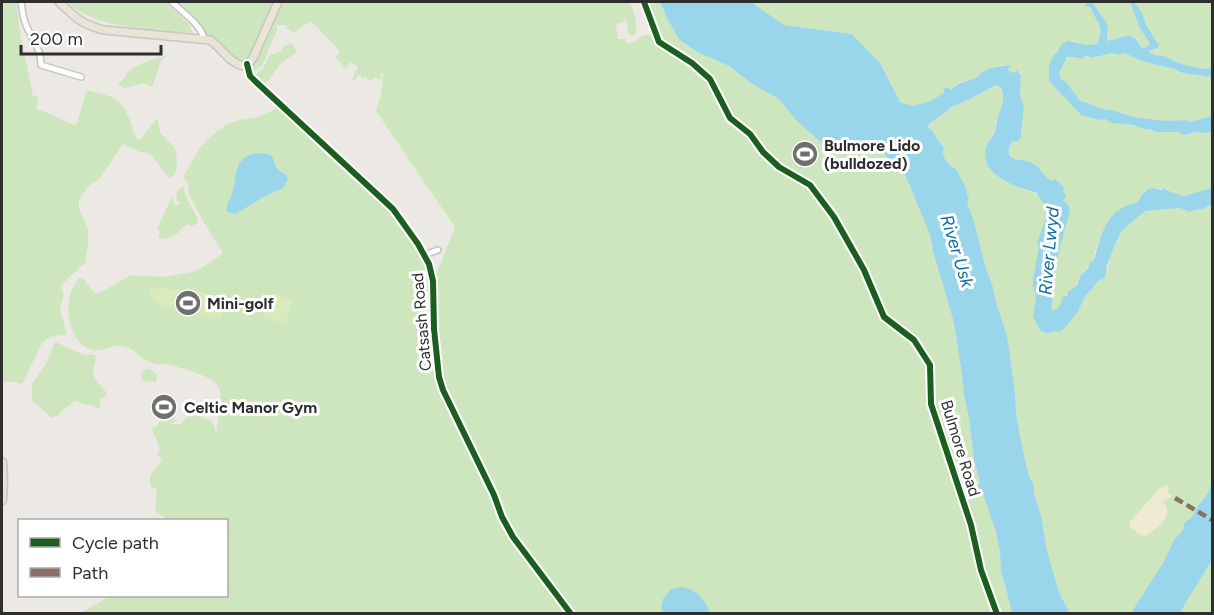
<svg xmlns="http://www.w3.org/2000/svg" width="1214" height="615" viewBox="0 0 1214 615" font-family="Figtree,sans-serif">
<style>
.green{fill:#cee6be;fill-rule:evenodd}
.sand{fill:#f0ead3}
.pitch{fill:#d9eabb}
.water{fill:#99d6ec}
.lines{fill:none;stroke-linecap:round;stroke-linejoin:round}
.minor-casing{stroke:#c5c4c5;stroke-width:8}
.major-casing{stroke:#c6c5c4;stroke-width:10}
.highway-casing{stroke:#c6c5c4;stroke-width:11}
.minor{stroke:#fcfcfb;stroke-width:5}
.major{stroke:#e8e4d6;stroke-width:7}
.highway{stroke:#eadfd6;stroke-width:8}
.quiet{stroke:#8d6e63;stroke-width:4.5;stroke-dasharray:9 4.5;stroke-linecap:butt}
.cycleway-casing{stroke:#fff;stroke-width:10}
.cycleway{stroke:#1b5e20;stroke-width:6}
.labels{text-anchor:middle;stroke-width:6;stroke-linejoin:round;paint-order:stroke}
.poi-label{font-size:16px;font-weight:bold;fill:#2e2e2e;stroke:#fff;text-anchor:start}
.street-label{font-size:16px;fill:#2e2e2e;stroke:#fff}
.water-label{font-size:18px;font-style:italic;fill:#0d6fa3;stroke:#fff}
</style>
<rect width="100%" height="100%" fill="#ece8e4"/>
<g class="green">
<path d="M2 2H16L20 33 33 96 38 97 36 108 76 126 87 90C96 93 107 94 115 99 123 103 133 124 133 132L139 141 157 118 160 132 175 149 177 160 176 170 174 175 170 179 152 156 147 153 137 151 123 144 100 178 89 186 79 199V208L88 229V246L85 263 60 286 64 293 60 309 67 335C58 335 49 336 42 343L22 384 14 382H2Z"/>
<path d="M67 2H165L188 23 193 33C151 29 100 31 67 2Z"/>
<path d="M175 2H275L252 56C251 57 246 62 245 62 232 66 203 30 195 21 189 14 182 8 175 2Z"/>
<path d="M281 2H629C635 11 637 23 636 34L631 36 628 32 627 21 625 20 622 23H619L616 24C616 30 618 33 618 39H625L627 43 635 42 641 36 656 33 644 2H660L668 20 679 39 697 52 729 66 752 84 779 99 795 119 833 145 850 146 856 149 867 147 880 151 898 166 906 177 930 235 933 251 954 323 962 375 964 396 969 418 974 460 990 516 995 528 1000 552 1001 573 1004 581 1012 613H81L110 596H226V520H164V517L155 511 157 490 151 486C147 476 155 468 162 461L157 454 160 449 152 429 154 427 158 425 159 422 168 421 170 419 169 416 171 414 176 421 170 424H181L187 417 198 416 212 421 216 433C217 422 224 398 219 388 214 376 182 368 170 365 164 364 157 365 152 363 141 359 135 349 124 346 113 343 103 353 92 350 73 345 66 318 69 300 70 292 74 286 78 279L83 278 92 290 98 294 131 275 163 277 192 272 203 267 222 254V251L203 221 189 194 188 183 183 177 201 146 215 133 226 125 239 120 258 117 280 107 393 209 418 244 434 280 455 227 376 111C379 100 384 87 382 77L384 75 381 74V80L374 77 372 81 367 79V77L366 76 364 78 358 75 355 80 352 79 358 66 351 62 346 69C342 66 341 61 335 58L340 51 311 21 305 25 304 24 294 33 286 28V25H277V30L262 66 253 72 252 66Z"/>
<path d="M751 2H1087L1085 6 1091 8C1096 24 1106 24 1097 44L1088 45 1072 41 1050 82 1081 115 1105 119 1112 123 1134 125 1144 129H1150L1156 132H1177L1184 135 1196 132 1201 133 1212 132V188L1184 196 1170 192 1166 188C1163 189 1160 189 1156 188 1146 187 1141 194 1138 202L1130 204 1109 219 1095 251 1094 260 1090 262C1088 267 1085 269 1082 274 1080 277 1079 281 1077 283 1074 288 1068 294 1063 298L1060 307 1055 310H1052L1051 308 1054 290 1055 266 1070 211 1063 201 1054 178 1052 181C1042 176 1041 166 1030 162 1024 160 1014 161 1010 156 1007 152 1010 146 1011 141H1017L1021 135 1024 106 1020 96 1021 84 1017 71 1014 73 1009 71 1008 69 1010 67 1002 65 982 72 977 78 962 82 954 86 951 91 944 93 930 101 912 106 900 102 880 63 852 34 784 25Z"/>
<path d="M1089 2H1130L1139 26 1150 44 1144 48 1141 47C1140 44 1138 39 1135 37 1128 34 1114 39 1107 41L1108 25 1093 3Z"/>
<path d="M1134 2H1212V68L1203 69 1181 64 1164 56 1154 55 1147 50 1157 41C1147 28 1142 15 1134 2Z"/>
<path d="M290 44H292L297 51 296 53 280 64 269 80 263 84 254 76 264 67 270 55 280 52 284 46Z"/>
<path d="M1112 53 1119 55 1125 53 1141 61 1171 68 1183 73 1212 77V116L1190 122 1185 120 1167 121 1134 117 1111 110H1105L1079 100 1067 83 1061 79 1059 72 1066 59C1070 55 1077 58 1082 59L1085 55 1092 58Z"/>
<path d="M167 56 161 61 152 87 144 83 124 88 118 84C123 81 124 78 127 73 134 65 157 57 167 56Z"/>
<path d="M996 85 1001 87 1003 95 1004 103 996 121V127L987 146 1002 180 1037 194C1039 199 1043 201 1045 206 1049 215 1040 233 1037 242L1039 246 1033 279V287L1036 297 1033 316 1055 331H1062L1081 305 1086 295 1092 289 1098 281 1103 279 1106 276 1110 258 1121 232 1126 227 1145 211 1180 208 1189 212 1198 209H1203L1212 204V483L1208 493 1195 510 1192 517 1184 523 1183 530 1174 540 1163 563 1131 613H1070L1060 595 1053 572 1047 550 1041 516 1034 494V486L1029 476 1025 460 1017 420 1014 384 1007 335 995 299 993 287 985 265 973 218 967 203 963 183 956 169 950 166 945 159 943 153 944 148 936 139 932 130 928 128 929 124 947 111 951 107 972 98ZM1167 486 1168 493 1171 496 1165 500 1163 503 1167 507C1168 523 1155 530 1142 536L1130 527V522L1154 495 1158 489Z"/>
<path d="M183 186C185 190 185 196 187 200 192 209 196 212 198 223L192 226 188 224C178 231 173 242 158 238L160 232 157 228 172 197 175 206 180 203 179 201 177 202C175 194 177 191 183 186Z"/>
<path d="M55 342C71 347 77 356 95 355 97 362 93 364 93 371 93 380 102 386 107 393L106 396 100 400V408L75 401 66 408 60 412 59 415 52 418 32 400V384L46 364Z"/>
<path d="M149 369 153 371 157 375 156 382H147L142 380C139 374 142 369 149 369Z"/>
<path d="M1212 560V613L1181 614 1185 604Z"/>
</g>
<path class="sand" d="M1167 485 1168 493 1172 496 1165 500 1163 503 1167 507C1168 522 1157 527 1147 536H1142L1130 527V522L1154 495 1158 489Z"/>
<g class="pitch">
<path d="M160 287 168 289 181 290 187 292 194 290 210 294V298L218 302 222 313 221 319 185 310 184 311C170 308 156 307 149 292L150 290Z"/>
<path d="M272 293 293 300 285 324 263 317Z"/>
</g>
<g class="water">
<path d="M660 2H751L784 25 852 34 880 63 900 102 912 106 930 101 944 93V89L947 87 951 90C957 83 965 82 973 79 976 78 979 75 981 73 989 68 1001 65 1011 66L1008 69 1009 71 1014 73 1017 70 1021 76 1020 80 1021 84 1020 96 1024 106 1021 135 1020 139 1018 141 1011 142C1010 146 1007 152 1010 156 1015 161 1024 160 1030 162 1041 166 1042 176 1052 181L1054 178 1064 187 1063 190 1066 196 1063 201 1068 204 1070 211 1055 266 1054 290 1051 308 1052 310C1059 310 1061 303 1063 297L1067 296 1068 292 1077 285 1081 275 1088 268 1090 262 1094 260C1097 249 1102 229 1109 220 1111 217 1114 215 1115 212L1130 204 1138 202C1143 192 1148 185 1161 190L1163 188 1171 192 1184 196 1212 188V204L1203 209H1198L1189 212 1180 208 1145 211 1126 227 1121 232 1115 245 1107 265 1106 276 1103 279 1098 281 1092 289 1086 295 1077 313 1062 331 1047 333 1040 330 1033 316 1036 297 1033 287V279L1039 246 1037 242C1040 234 1049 215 1045 206 1043 201 1039 199 1037 193 1018 187 985 178 985 153 985 143 995 136 996 127 997 122 997 118 999 114 1003 103 1005 98 1001 87L996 85 972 98 951 107 947 111 929 124 928 128 932 130 937 139 944 148 943 153 945 159 950 166 956 169 967 190 966 193 969 198 967 203 973 218 985 265 993 287 995 299 1007 335 1014 384 1017 420 1025 460 1029 476 1034 486V494L1041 516 1047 550 1053 572 1060 595 1070 613H1012L1004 581 1001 573 1000 552 995 528 990 516 988 508 982 492 979 490 978 487 980 482 974 460 969 418 964 396 962 375 954 323 933 251 930 235 906 177 898 166 880 151 867 147 856 149 850 146 824 144 816 138 795 119 779 99 752 84 729 66 697 52 679 39 668 20Z"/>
<path d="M1087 2 1093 3 1108 25 1107 41C1122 38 1133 29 1141 47L1144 48 1150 44 1139 26 1130 2H1134L1142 13 1146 25 1159 45 1157 48 1148 51 1154 55 1164 56 1181 64 1203 69 1212 68V77L1183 73 1171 68 1141 61 1125 53 1119 55 1112 53 1092 58 1085 55 1083 59 1073 57H1067L1059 73 1061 79 1067 83 1079 100 1105 110H1111L1134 117 1167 121 1185 120 1190 122 1212 116V132L1201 133 1196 132 1184 135 1177 132H1156L1150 129H1144L1134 125 1112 123 1105 119 1100 120 1081 115 1050 82 1049 75V65L1054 55 1057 53 1061 45 1068 41 1088 45 1097 44C1106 24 1096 24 1091 8L1085 6Z"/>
<path d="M258 153 267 154 272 156 277 169 286 175 288 179 283 188 265 196 236 214 227 212C225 205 230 201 232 194 238 175 232 157 258 153Z"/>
<path d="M1212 483V560L1185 604 1181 613H1131L1163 563 1174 540 1183 530 1184 523 1192 517 1195 510 1208 493Z"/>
<path d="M683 587C700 592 703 598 710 613H664L661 608 663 599 671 589Z"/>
</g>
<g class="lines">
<g class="minor-casing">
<g id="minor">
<path d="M21 2C22 10 23 18 26 25 32 40 41 48 41 65L81 77"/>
<path d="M172 2C182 12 200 24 204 38"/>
<path d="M644 2 659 42 692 63 710 79 730 118 750 134 763 152 779 167 810 185 834 217 864 270 884 317 914 340 930 365 931 404 971 525 981 570 997 614"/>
<path d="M247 64 250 76 255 81 393 209 418 244 429 264 433 281 434 329 439 377 443 390 494 495 502 517 513 537 571 614"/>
<path d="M424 255 438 250"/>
</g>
</g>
<g class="major-casing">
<path id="major" d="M59 2C76 18 81 24 104 30L210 40C222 48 228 62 243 66L250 62 253 58 278 2"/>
</g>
<g class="highway-casing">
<path id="highway" d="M2 462 3 481 2 500"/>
</g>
<use href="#minor" class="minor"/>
<use href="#major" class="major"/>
<use href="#highway" class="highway"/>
<path class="quiet" d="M1175 498 1212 520"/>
<g class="cycleway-casing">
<g id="cycleway">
<path d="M644 2 659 42 692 63 710 79 730 118 750 134 763 152 779 167 810 185 834 217 864 270 884 317 914 340 930 365 931 404 971 525 981 570 997 614"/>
<path d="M247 64 250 76 255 81 393 209 418 244 429 264 433 281 434 329 439 377 443 390 494 495 502 517 513 537 571 614"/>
</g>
</g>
<use href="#cycleway" class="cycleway"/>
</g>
<defs>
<g id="stadium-disc" transform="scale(1.35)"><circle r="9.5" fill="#706f6e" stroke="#fff"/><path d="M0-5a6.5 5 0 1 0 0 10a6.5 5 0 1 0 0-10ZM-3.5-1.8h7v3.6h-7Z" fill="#fff"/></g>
</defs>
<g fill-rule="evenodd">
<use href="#stadium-disc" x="805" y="154"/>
<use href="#stadium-disc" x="188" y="303"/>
<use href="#stadium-disc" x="164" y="407"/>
</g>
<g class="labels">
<g class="poi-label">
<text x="824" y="151">Bulmore Lido<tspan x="824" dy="18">(bulldozed)</tspan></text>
<text x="207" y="309">Mini-golf</text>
<text x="184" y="413">Celtic Manor Gym</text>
</g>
<g class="street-label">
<text transform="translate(421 322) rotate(-95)" y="6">Catsash Road</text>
<text transform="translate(961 448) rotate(73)" y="6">Bulmore Road</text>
</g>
<g class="water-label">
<text transform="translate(957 251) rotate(73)" y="6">River Usk</text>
<text transform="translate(1049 251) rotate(-85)" y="6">River Lwyd</text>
</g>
</g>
<rect width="1214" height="615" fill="none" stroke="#2e2e2e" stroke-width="6"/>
<rect x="18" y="519" width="210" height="78" fill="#ffffff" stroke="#ababab" stroke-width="1.5"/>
<rect x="30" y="538" width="30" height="9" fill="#1b5e20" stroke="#ababab" stroke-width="1.5"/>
<text x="72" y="549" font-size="18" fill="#2e2e2e">Cycle path</text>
<rect x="30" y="568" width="30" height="9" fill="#8d6e63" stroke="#ababab" stroke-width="1.5"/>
<text x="72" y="579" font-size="18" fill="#2e2e2e">Path</text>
<path d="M21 45v9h140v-9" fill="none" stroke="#2e2e2e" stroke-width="3"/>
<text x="30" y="45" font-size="18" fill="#2e2e2e" stroke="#ffffff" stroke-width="4.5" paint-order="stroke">200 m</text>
</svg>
